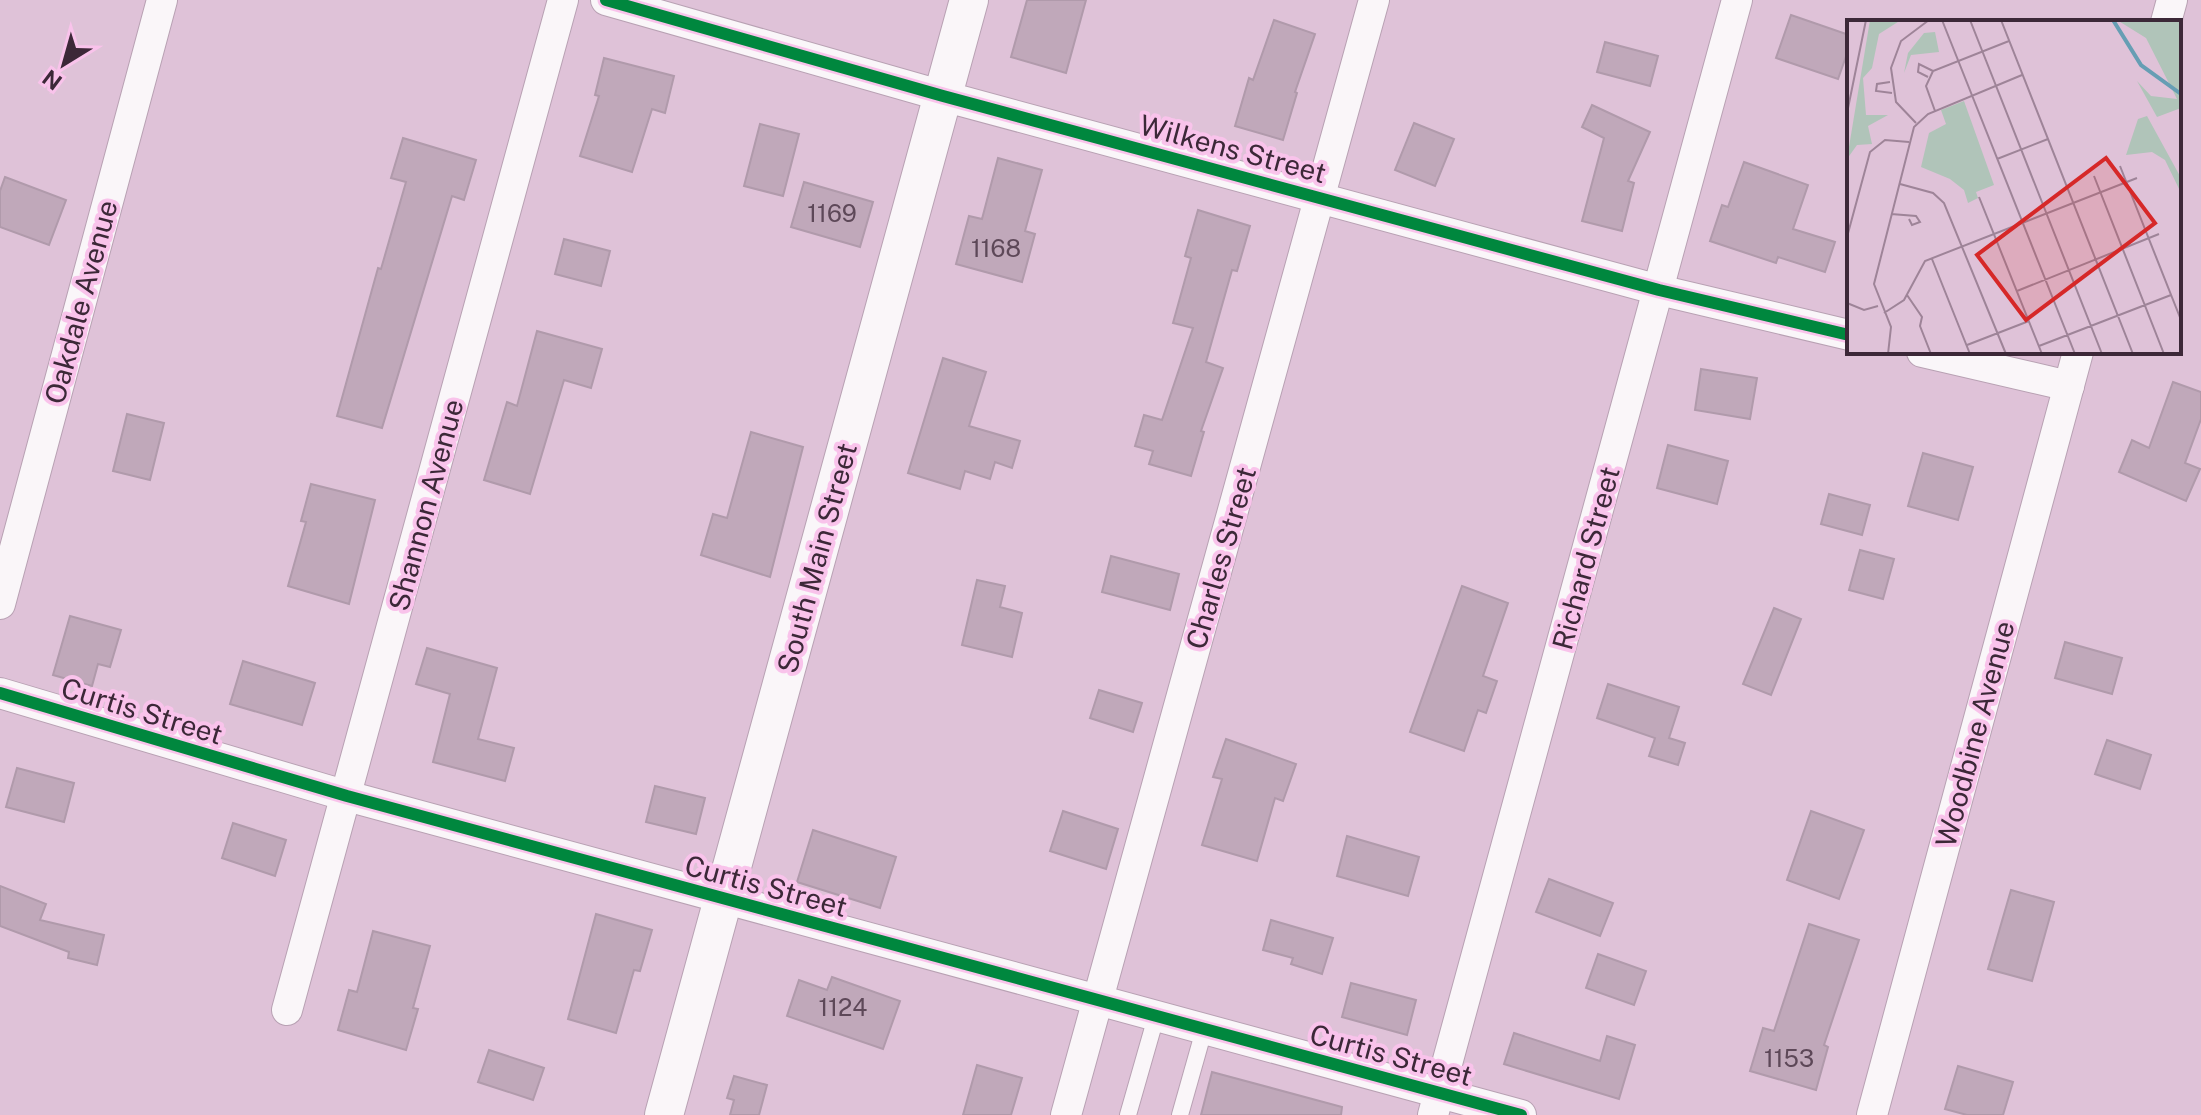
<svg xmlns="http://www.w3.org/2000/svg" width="2201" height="1115" viewBox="0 0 2201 1115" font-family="'Public Sans',sans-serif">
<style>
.building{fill:#c0a8ba;stroke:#b09aab;stroke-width:2}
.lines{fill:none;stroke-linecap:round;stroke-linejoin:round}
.service-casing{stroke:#b8a1b3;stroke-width:18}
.minor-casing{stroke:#b8a1b3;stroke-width:32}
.tertiary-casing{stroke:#b8a1b3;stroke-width:40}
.service{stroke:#faf6f9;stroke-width:16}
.minor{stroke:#faf6f9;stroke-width:30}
.tertiary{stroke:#faf6f9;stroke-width:38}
.cycleway-casing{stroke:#f9c3eb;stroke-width:17}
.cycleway{stroke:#00873e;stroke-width:12}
.labels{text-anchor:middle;stroke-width:8;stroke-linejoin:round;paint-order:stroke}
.number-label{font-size:24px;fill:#5d4858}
.street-label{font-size:28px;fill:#3c2838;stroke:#f9c3eb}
.inset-river{fill:none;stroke:#669eb4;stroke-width:4}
.inset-road{fill:none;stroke:#9e8498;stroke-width:2}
.view{fill:#d62828;fill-opacity:0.15;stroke:#d62828;stroke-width:4}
.inset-edge{fill:none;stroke:#3c2838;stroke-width:4}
</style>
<rect width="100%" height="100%" fill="#dfc2d8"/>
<g class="building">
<path d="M1027 0H1086L1066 73 1011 57Z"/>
<path d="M1791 15 1849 35V48L1838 79 1776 58Z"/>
<path d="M1274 20 1315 34 1295 92 1297 93 1283 140 1235 126 1249 78 1253 80Z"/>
<path d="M1605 42 1658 56 1650 86 1597 72Z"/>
<path d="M604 58 674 76 665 113 652 109 632 172 580 156 599 96 595 95Z"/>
<path d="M1592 105 1650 132 1628 181 1634 183 1622 231 1582 221 1604 138 1582 127Z"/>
<path d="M1414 123 1454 139 1435 186 1395 170Z"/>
<path d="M760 124 799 134 783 196 744 186Z"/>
<path d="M403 138 476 160 464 200 452 196 382 428 337 416 378 268 381 269 406 182 391 178Z"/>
<path d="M998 158 1042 170 1025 231 1035 234 1022 282 956 264 969 216 982 219Z"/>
<path d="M1744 162 1808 185 1793 229 1835 242 1825 272 1778 257 1776 263 1710 241 1722 205 1728 207Z"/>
<path d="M5 177 66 200 49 245 0 227V191Z"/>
<path d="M804 182 873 202 860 247 791 227Z"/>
<path d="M1198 210 1250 226 1237 271 1232 270 1206 362 1223 368 1201 431 1204 432 1191 476 1149 464 1153 451 1135 446 1144 415 1162 420 1193 328 1173 323 1191 258 1185 256Z"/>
<path d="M564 239 610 251 601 286 555 274Z"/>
<path d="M537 331 602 349 591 388 564 380 530 494 484 480 507 402 517 406Z"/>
<path d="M943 358 986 372 969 426 1020 441 1012 468 995 462 990 479 965 471 960 489 908 473Z"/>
<path d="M1701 369 1757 378 1750 419 1695 410Z"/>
<path d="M2173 382 2201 392V419L2185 463 2200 469 2186 501 2119 472 2132 440 2149 448Z"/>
<path d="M127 414 164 423 150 480 113 471Z"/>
<path d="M751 432 803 447 770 577 701 555 713 514 727 518Z"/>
<path d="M1668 445 1728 461 1717 504 1657 488Z"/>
<path d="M1923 453 1973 467 1958 520 1908 506Z"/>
<path d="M311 484 375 500 349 604 288 586 306 522 301 521Z"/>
<path d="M1829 494 1870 505 1862 535 1821 524Z"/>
<path d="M1860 550 1894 559 1883 599 1849 590Z"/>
<path d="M1111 556 1179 574 1170 610 1102 592Z"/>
<path d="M977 580 1005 586 1000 607 1022 613 1012 657 962 645Z"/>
<path d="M1462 586 1508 603 1483 676 1497 681 1486 713 1478 710 1464 751 1410 732Z"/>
<path d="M1774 608 1801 619 1771 695 1743 684Z"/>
<path d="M70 616 121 630 110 667 98 664 92 686 53 675Z"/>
<path d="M2065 642 2122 658 2112 694 2055 678Z"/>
<path d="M427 648 497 668 478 739 514 748 505 781 433 762 450 694 416 684Z"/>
<path d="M243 661 315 683 302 725 230 704Z"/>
<path d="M1608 684 1679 707 1669 738 1685 743 1678 765 1649 756 1655 738 1597 718Z"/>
<path d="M1099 690 1142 703 1133 732 1090 718Z"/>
<path d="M1226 739 1296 764 1283 801 1275 798 1257 861 1202 845 1222 779 1213 777Z"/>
<path d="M2107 740 2151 755 2140 789 2095 774Z"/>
<path d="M17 768 74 783 64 822 6 807Z"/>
<path d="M655 786 705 798 696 834 646 822Z"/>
<path d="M1063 811 1118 829 1106 869 1050 851Z"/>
<path d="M1811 811 1864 830 1839 899 1787 880Z"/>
<path d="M233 823 286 840 275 876 222 858Z"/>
<path d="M813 830 896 857 880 908 797 882Z"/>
<path d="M1347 836 1419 857 1408 896 1337 876Z"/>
<path d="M1549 879 1613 903 1600 936 1536 912Z"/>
<path d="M0 886 46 904 40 920 104 935 97 965 68 958 69 952 0 926Z"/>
<path d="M2011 890 2054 902 2032 981 1988 969Z"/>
<path d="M596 914 652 930 640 971 634 970 616 1033 568 1019Z"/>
<path d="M1271 920 1333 938 1322 974 1291 964 1293 958 1263 950Z"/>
<path d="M1809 924 1859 940 1824 1045 1828 1047 1816 1090 1750 1071 1763 1028 1774 1031Z"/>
<path d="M373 931 430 946 413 1008 418 1009 406 1050 338 1030 349 990 357 992Z"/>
<path d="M1598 954 1646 971 1634 1005 1586 988Z"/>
<path d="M832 977 900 1001 883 1049 787 1016 799 980 827 990Z"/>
<path d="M1351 983 1416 1000 1407 1035 1342 1017Z"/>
<path d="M1514 1033 1600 1061 1607 1036 1635 1045 1619 1099 1504 1064Z"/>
<path d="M489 1050 544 1068 533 1100 478 1082Z"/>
<path d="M977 1065 1022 1078 1011 1115H963Z"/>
<path d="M1958 1066 2013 1082 2003 1115H1967L1945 1109Z"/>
<path d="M1212 1072 1342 1107 1341 1115H1201Z"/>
<path d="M734 1076 767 1085 759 1115H730L734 1100 727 1098Z"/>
</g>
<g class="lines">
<g class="service-casing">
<g id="service">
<path d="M1128 1115 1156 1017"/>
<path d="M1180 1115 1204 1030"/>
</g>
</g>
<g class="minor-casing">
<g id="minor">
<path d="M606 0 943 96 1659 290 1849 335"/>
<path d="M2166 22 2172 0"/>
<path d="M1922 352 2069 386"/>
<path d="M0 604 162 0"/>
<path d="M0 693 347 796 1521 1115"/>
<path d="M287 1010 563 0"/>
<path d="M1066 1115 1374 0"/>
<path d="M1433 1115 1737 0"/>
<path d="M1872 1115 2078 352"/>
</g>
</g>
<g class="tertiary-casing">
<path id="tertiary" d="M664 1115 969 0"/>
</g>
<use href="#service" class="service"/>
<use href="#minor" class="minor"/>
<use href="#tertiary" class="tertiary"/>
<g class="cycleway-casing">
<g id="cycleway">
<path d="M606 0 943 96 1659 290 1849 335"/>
<path d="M0 693 347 796 1521 1115"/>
</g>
</g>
<use href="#cycleway" class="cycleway"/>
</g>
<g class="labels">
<g class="number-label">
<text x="832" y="222">1169</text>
<text x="996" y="257">1168</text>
<text x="843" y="1016">1124</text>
<text x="1789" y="1067">1153</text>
</g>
<g class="street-label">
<text transform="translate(1233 149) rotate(15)" y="10">Wilkens Street</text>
<text transform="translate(81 302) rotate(-75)" y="10">Oakdale Avenue</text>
<text transform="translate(426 505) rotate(-75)" y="10">Shannon Avenue</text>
<text transform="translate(817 558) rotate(-75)" y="10">South Main Street</text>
<text transform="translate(1221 558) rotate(-74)" y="10">Charles Street</text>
<text transform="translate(1586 558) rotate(-75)" y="10">Richard Street</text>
<text transform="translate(142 711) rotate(17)" y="10">Curtis Street</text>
<text transform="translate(1975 734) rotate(-75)" y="10">Woodbine Avenue</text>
<text transform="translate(766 886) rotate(15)" y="10">Curtis Street</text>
<text transform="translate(1391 1055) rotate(15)" y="10">Curtis Street</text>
</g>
</g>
<g transform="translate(1847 20)">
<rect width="334" height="334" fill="#dfc2d8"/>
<path d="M23 0H54L32 14 25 48 16 58 19 95H41L21 106 25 124 10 125 0 139ZM270 0H334V88L310 97 290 61 304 76 330 79 299 18ZM88 12 92 32 64 35 57 53 61 33 77 13ZM117 81 147 165 129 172 131 178 121 183 117 170 103 159 74 147 82 113 99 104 94 90ZM300 96 334 158V173L318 140 305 132 279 135 291 99Z" fill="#b0c4b9"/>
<path class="inset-river" d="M266 0 294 45 334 74"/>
<path class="inset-road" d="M95 0 228 334M123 0 255 334M154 0 286 334M81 57 71 52 72 44 86 51M43 62 30 64 29 71 45 73M88 91 79 66 86 51 162 21M0 93 19 0M69 103 49 82 44 48 54 21 82 0M150 139 201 119M273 146 334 300M247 156 317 334M53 164 86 173 97 183 159 334M132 177 195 334M44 194 69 196 73 202 65 205 62 199M0 217 23 132 38 120 62 122M85 239 123 334M170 271 312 214M60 275 75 297 73 306 84 334M0 283 17 290 31 286M37 293 57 280 78 241 290 158M120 325 182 301M192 326 324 275M41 334 44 307 27 264 67 107 81 94 175 55"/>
<path class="view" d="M259 138 308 203 179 300 130 235Z"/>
<rect width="334" height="334" class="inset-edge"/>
</g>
<g transform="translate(64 64) rotate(217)" stroke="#f9c3eb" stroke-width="6" paint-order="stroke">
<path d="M0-6L14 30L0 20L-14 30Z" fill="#3c2838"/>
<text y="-12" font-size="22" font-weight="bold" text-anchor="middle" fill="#3c2838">N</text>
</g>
</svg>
